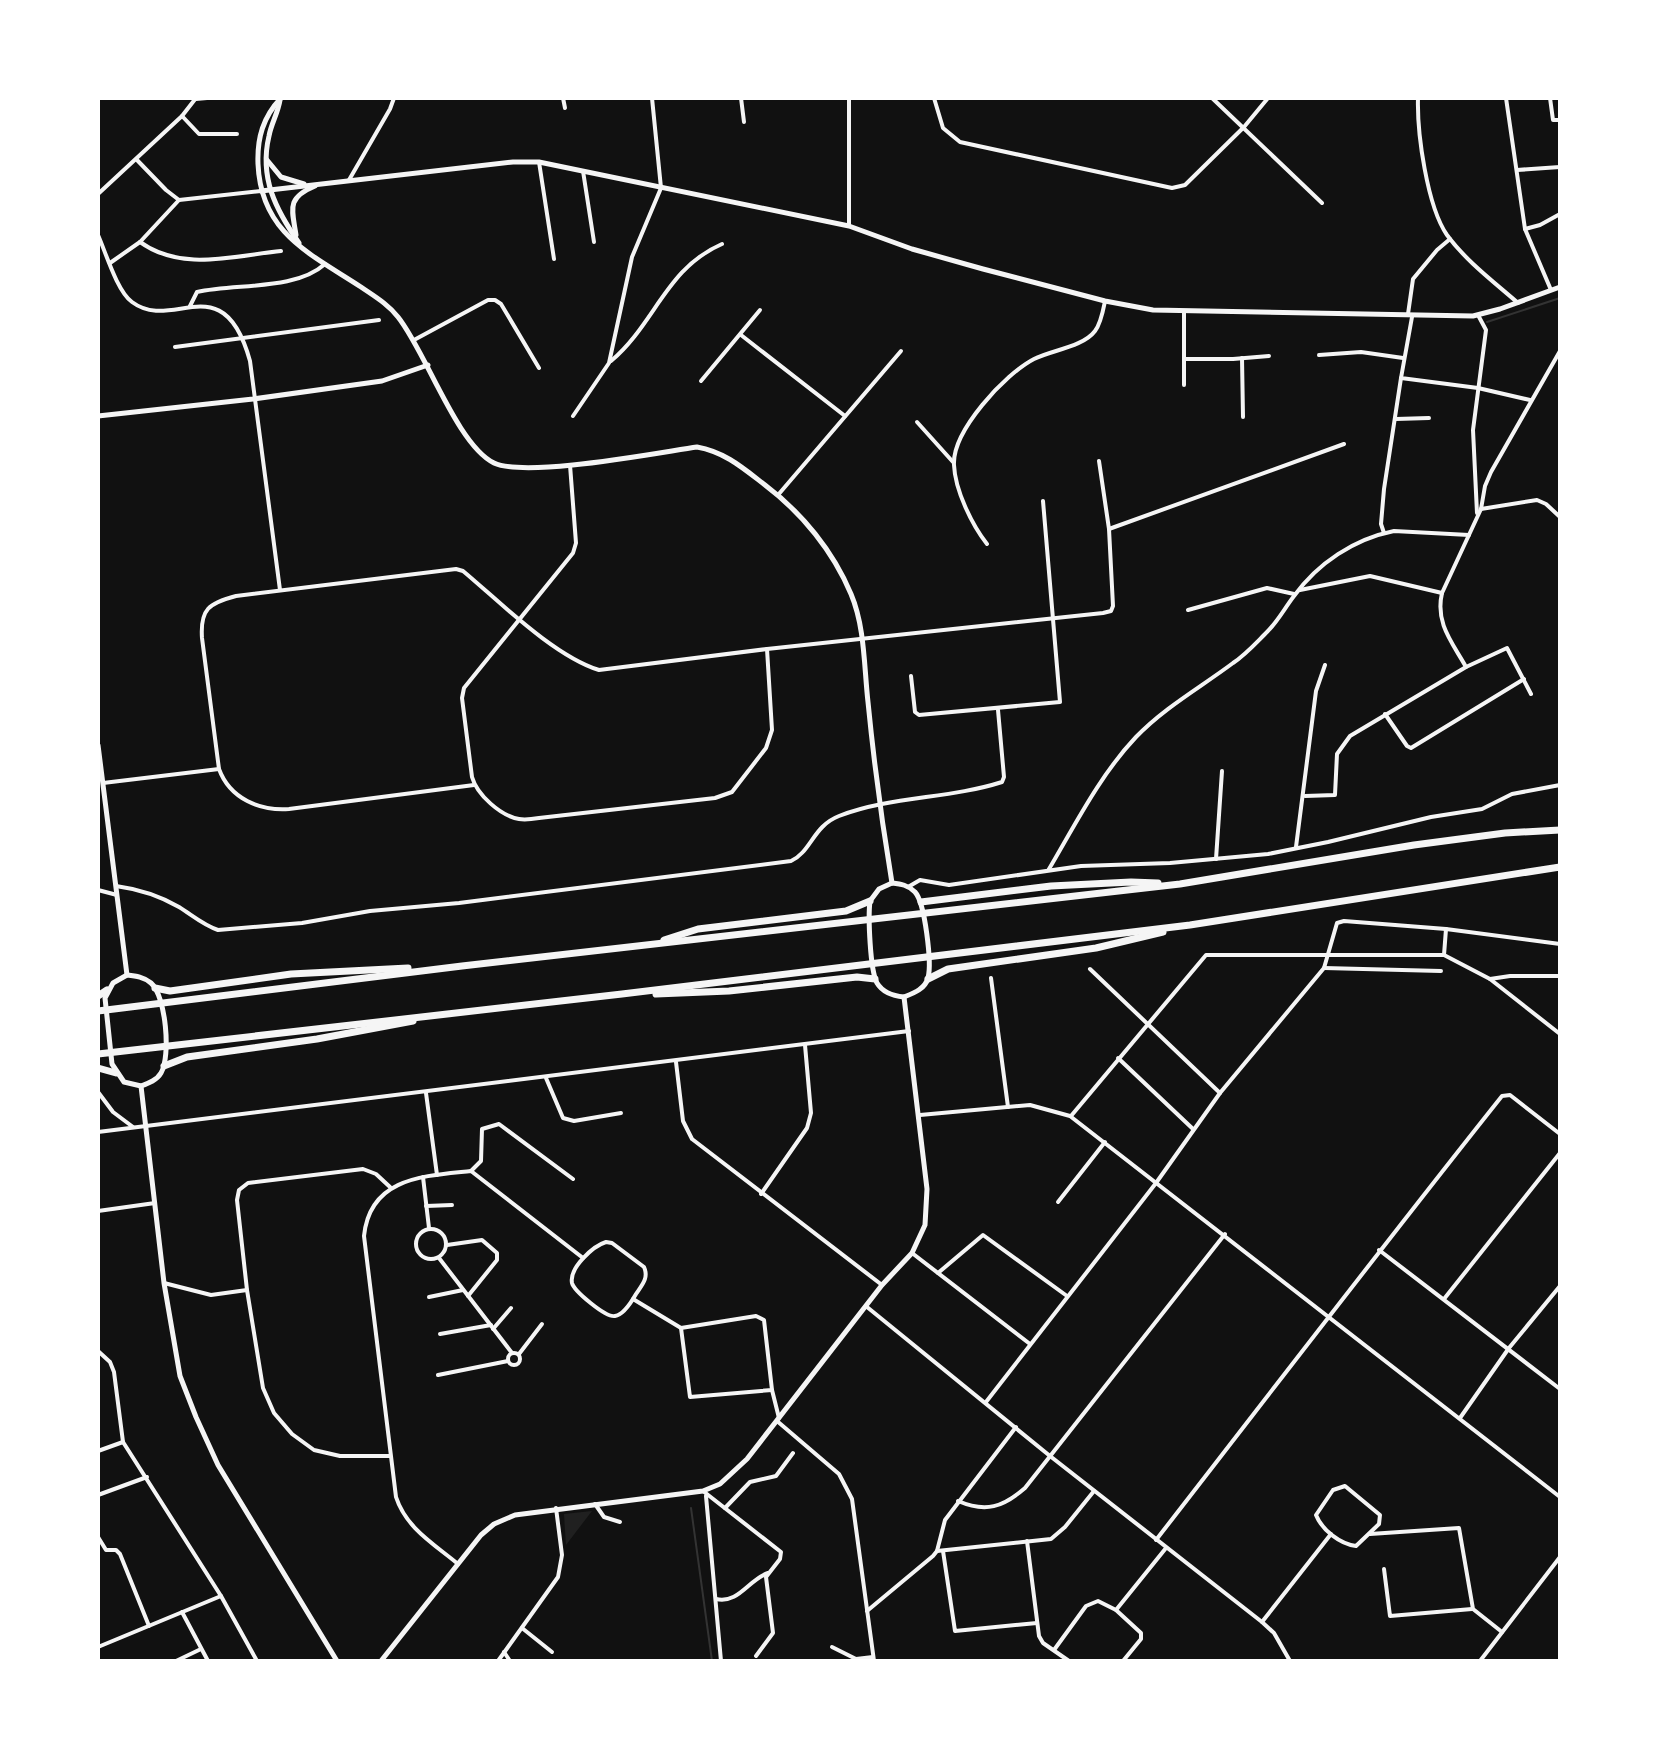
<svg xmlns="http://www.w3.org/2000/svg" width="1658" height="1759" viewBox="0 0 1658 1759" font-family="Barlow,sans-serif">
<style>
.green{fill:#202020}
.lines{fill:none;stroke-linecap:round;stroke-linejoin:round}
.stream{stroke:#333;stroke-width:2}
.minor{stroke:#f5f5f5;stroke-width:4}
.tertiary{stroke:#f5f5f5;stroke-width:5}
.secondary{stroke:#f5f5f5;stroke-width:5}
.motorway{stroke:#f5f5f5;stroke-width:7}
</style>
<rect width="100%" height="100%" fill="#111"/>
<path class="green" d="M592 1511 566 1545V1546L564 1514Z"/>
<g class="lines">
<g class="stream">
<path d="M1487 322 1560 298"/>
<path d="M691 1508 712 1661"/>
</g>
<g class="minor">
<path d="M563 98 565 108"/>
<path d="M741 98 744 122"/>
<path d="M934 98 943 128 960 142 1172 188 1185 185 1244 127 1268 98"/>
<path d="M1212 98 1322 203"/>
<path d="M1418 98C1417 133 1427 206 1447 235 1466 261 1494 282 1518 303"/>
<path d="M1506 98 1525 229 1551 290"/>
<path d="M1550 98 1553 120H1560"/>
<path d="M196 99 207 98"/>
<path d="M182 116 199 134H237"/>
<path d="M137 160 166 190 179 200 261 191"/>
<path d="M539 162 554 259"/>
<path d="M1517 170 1560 167"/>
<path d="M583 171 594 242"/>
<path d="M349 180 390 109 394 98"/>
<path d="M98 194 182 116 196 98"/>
<path d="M849 226V98"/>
<path d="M1525 229 1540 225 1560 214"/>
<path d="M98 235C106 253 117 291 132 302 173 333 223 264 250 361L280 590"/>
<path d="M140 242C182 272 232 256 281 251"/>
<path d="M110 263 140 242 179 200"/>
<path d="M190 306 197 292C236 283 295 291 325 264"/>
<path d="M1184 312V385"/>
<path d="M1408 314 1413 279 1437 250 1450 239"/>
<path d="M1412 317 1401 378 1478 388 1530 400"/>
<path d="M741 335 845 416"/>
<path d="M414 340 488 300H495L501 304 539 368"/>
<path d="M175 347 379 320"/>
<path d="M1319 355 1361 352 1403 358"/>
<path d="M1242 358 1243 417"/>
<path d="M1184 359H1233L1269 356"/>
<path d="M611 361C655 324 666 268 722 244"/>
<path d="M701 381 760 310"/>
<path d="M573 416 609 363 632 257 661 188 652 98"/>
<path d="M1396 419 1429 418"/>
<path d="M917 422 953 462"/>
<path d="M1099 461 1109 529"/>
<path d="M570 465 576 543 573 553 464 688 462 698 472 777C477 795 501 816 519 819 525 820 533 819 539 818L715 798 732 792 766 748 772 730 767 649"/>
<path d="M778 495 901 351"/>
<path d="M1481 509 1537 500 1546 504 1560 517"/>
<path d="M1477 513 1473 430 1486 330 1478 315"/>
<path d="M1384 533 1381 524 1384 489 1401 378"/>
<path d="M987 544C972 525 955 490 954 465 952 431 1005 374 1034 359 1052 350 1083 347 1095 331 1101 323 1103 311 1105 301"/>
<path d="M1300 590 1370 576 1442 593"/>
<path d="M1188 610 1267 588 1294 594"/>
<path d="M911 676 915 712 919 715 1060 702 1043 501"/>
<path d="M1531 694 1507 648 1466 667C1452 642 1435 623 1442 593L1481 509 1485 486 1491 472 1560 351"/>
<path d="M1385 714 1407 746 1411 748 1524 679"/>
<path d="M103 783 219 769"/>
<path d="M474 785 289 809C260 811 230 799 219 769L202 638C200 609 209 603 236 596L456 569 463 571C500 602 554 656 599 670L767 649 1103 613 1111 611 1113 606 1109 529 1344 444"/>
<path d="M1305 796 1335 795 1337 754 1350 736 1466 667"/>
<path d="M1296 847 1316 691 1325 665"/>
<path d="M1216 859 1222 771"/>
<path d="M1049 869C1075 825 1100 775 1136 737 1165 707 1201 687 1233 663 1245 655 1255 644 1265 634 1277 623 1284 609 1294 596 1318 563 1354 539 1394 531L1469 535"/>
<path d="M116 886C138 889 160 896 179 907 192 915 203 925 218 930L302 923 370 911 459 903 791 861C811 852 813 826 839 816 891 796 949 799 1002 782L1004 777 998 710"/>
<path d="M908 887 920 880 949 885 1081 866 1170 863 1268 854 1328 842 1431 817 1482 809 1512 794 1560 785"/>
<path d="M98 890 117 895"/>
<path d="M1444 955 1446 929"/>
<path d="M1324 968 1441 971"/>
<path d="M1090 969 1220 1093"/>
<path d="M991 978 1008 1107"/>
<path d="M1490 979 1510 976H1560"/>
<path d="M1118 1058 1193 1129"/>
<path d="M676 1062 683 1121 692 1139 882 1285"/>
<path d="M546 1078 563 1118 574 1121 621 1113"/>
<path d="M98 1092 113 1112 133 1127"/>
<path d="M426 1093 437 1175"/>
<path d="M920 1115 1030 1105 1070 1116 1560 1497"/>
<path d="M1071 1116 1206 955H1444L1490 979 1560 1034"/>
<path d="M98 1132 909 1031"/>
<path d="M471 1171 481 1161 482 1129 499 1124 573 1179"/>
<path d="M423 1177 429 1228"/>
<path d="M390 1187 376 1174 363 1169 248 1183 239 1190 237 1200 247 1290 263 1388 274 1413 292 1434 314 1450 340 1456H390"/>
<path d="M761 1194 807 1128 811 1113 805 1045"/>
<path d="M1058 1202 1105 1142"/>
<path d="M426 1206 452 1205"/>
<path d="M98 1211 155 1203"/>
<circle cx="431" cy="1244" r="15"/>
<path d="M606 1242 612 1243 644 1267C649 1278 642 1285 636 1294 632 1301 623 1315 615 1316 606 1318 574 1291 572 1283 569 1268 593 1246 606 1242Z"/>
<path d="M447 1245 482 1240 497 1253V1260L468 1296"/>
<path d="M1379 1250 1560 1389"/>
<path d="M912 1253 1030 1344"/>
<path d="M439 1258 512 1353"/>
<path d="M938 1273 983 1235 1067 1296"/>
<path d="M164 1283 211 1295 247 1290"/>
<path d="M429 1297 463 1290"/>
<path d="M633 1299 681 1328"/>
<path d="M1444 1299 1560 1153"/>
<path d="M867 1307 1050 1456 1262 1622 1274 1633 1290 1661"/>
<path d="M756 1316 764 1320 772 1390 690 1397 681 1328Z"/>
<path d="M493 1329 511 1308"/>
<path d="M440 1334 491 1325"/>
<path d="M98 1351 110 1362 114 1372 123 1442 221 1596 257 1661"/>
<circle cx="514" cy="1359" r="6"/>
<path d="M519 1354 542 1324"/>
<path d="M438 1375 508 1361"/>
<path d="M772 1390 779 1418"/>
<path d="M986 1402 1156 1183 1220 1093 1324 968 1337 923 1344 921 1446 929 1560 944"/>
<path d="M1460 1418 1509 1348 1560 1286"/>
<path d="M777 1421 839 1474 852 1499 874 1661"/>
<path d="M98 1451 123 1442"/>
<path d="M1345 1486 1380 1515 1379 1524 1356 1546C1340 1544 1322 1530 1316 1515L1333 1490Z"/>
<path d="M703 1491 781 1552 780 1559 766 1577 773 1633 756 1656"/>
<path d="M98 1495 147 1477"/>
<path d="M706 1496 721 1661"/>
<path d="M958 1501C986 1513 1003 1507 1025 1488L1225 1234"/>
<path d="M595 1504 604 1517 620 1522"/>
<path d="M725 1508 750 1482 776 1476 793 1453"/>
<path d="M1370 1534 1459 1528 1473 1609 1502 1632"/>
<path d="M98 1537 106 1550H116L120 1554 149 1626"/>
<path d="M1156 1540C1271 1392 1385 1243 1502 1096L1510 1095 1560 1134"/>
<path d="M1027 1541 1039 1636 1043 1643 1069 1661"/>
<path d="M937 1551 1051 1539 1065 1527 1094 1491"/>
<path d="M943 1551 955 1631 1037 1623"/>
<path d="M458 1564C434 1544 406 1528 396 1497L364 1236C370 1177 424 1176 471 1171L583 1258"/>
<path d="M1384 1569 1390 1616 1472 1609"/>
<path d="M716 1599C739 1604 748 1580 768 1573"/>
<path d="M1116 1610 1166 1548"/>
<path d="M867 1611 933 1556 937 1551 945 1520 1016 1427"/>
<path d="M182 1612 208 1661"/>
<path d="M1262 1622 1331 1534"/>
<path d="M522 1628 552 1652"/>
<path d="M98 1647 221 1596"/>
<path d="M832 1647 856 1659 873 1657"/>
<path d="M1054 1650 1086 1606 1098 1601 1116 1610 1141 1633V1639L1123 1661"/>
<path d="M504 1652 510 1661"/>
<path d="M176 1661 201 1649"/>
<path d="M498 1661 558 1577 562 1555 556 1508"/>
<path d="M1480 1661 1560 1557"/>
</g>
<g class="tertiary">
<path d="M281 98C263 117 257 138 258 164 261 233 309 253 361 287 374 296 388 304 398 317 426 352 457 445 494 463 526 478 656 453 697 447 725 452 743 468 765 485 802 513 833 551 851 594 865 627 864 667 868 702 874 763 882 823 892 883"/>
<path d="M280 100C278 113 271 124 269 136 259 178 276 210 299 243"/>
<path d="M267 160 281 177 304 184"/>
<path d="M261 191 513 162H539L849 226 912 249 983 269 1105 301 1153 310 1473 316 1500 309 1560 287"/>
<path d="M296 235C292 209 286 198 315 186"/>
<path d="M98 416 253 399 382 381 428 365"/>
<path d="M892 883C901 884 908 885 915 892 925 903 932 963 928 978 925 989 914 993 904 997 894 996 883 993 877 983 870 970 868 917 870 901L879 889Z"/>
<path d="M381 1661 481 1535 494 1524 515 1515 703 1491 720 1484 747 1459 882 1285 912 1253 925 1225 927 1189 904 997"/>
</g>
<g class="secondary">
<path d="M98 745 127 975"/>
<path d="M127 975C136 976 144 977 151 983 166 996 171 1056 161 1073 157 1080 149 1083 141 1086L124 1082 112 1064 105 998 113 983Z"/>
<path d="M141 1086 164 1283 180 1376 196 1417 218 1465 337 1661"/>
</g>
<g class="motorway">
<path d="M921 902 1051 886 1131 882 1158 883"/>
<path d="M664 940 698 929 846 911 870 901"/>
<path d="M928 979 948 969 1096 948 1163 932"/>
<path d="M155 988 170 991 291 974 408 968"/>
<path d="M656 994 729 991 857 977 875 979"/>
<path d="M98 996 107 990"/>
<path d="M98 1011 462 966 1180 884 1414 845 1505 833 1560 830"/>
<path d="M98 1054 622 994 1190 925 1560 867"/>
<path d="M164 1066 187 1057 317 1039 413 1021"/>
<path d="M98 1068 116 1073"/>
</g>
</g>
<rect width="1658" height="1759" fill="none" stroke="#ffffff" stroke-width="200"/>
</svg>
